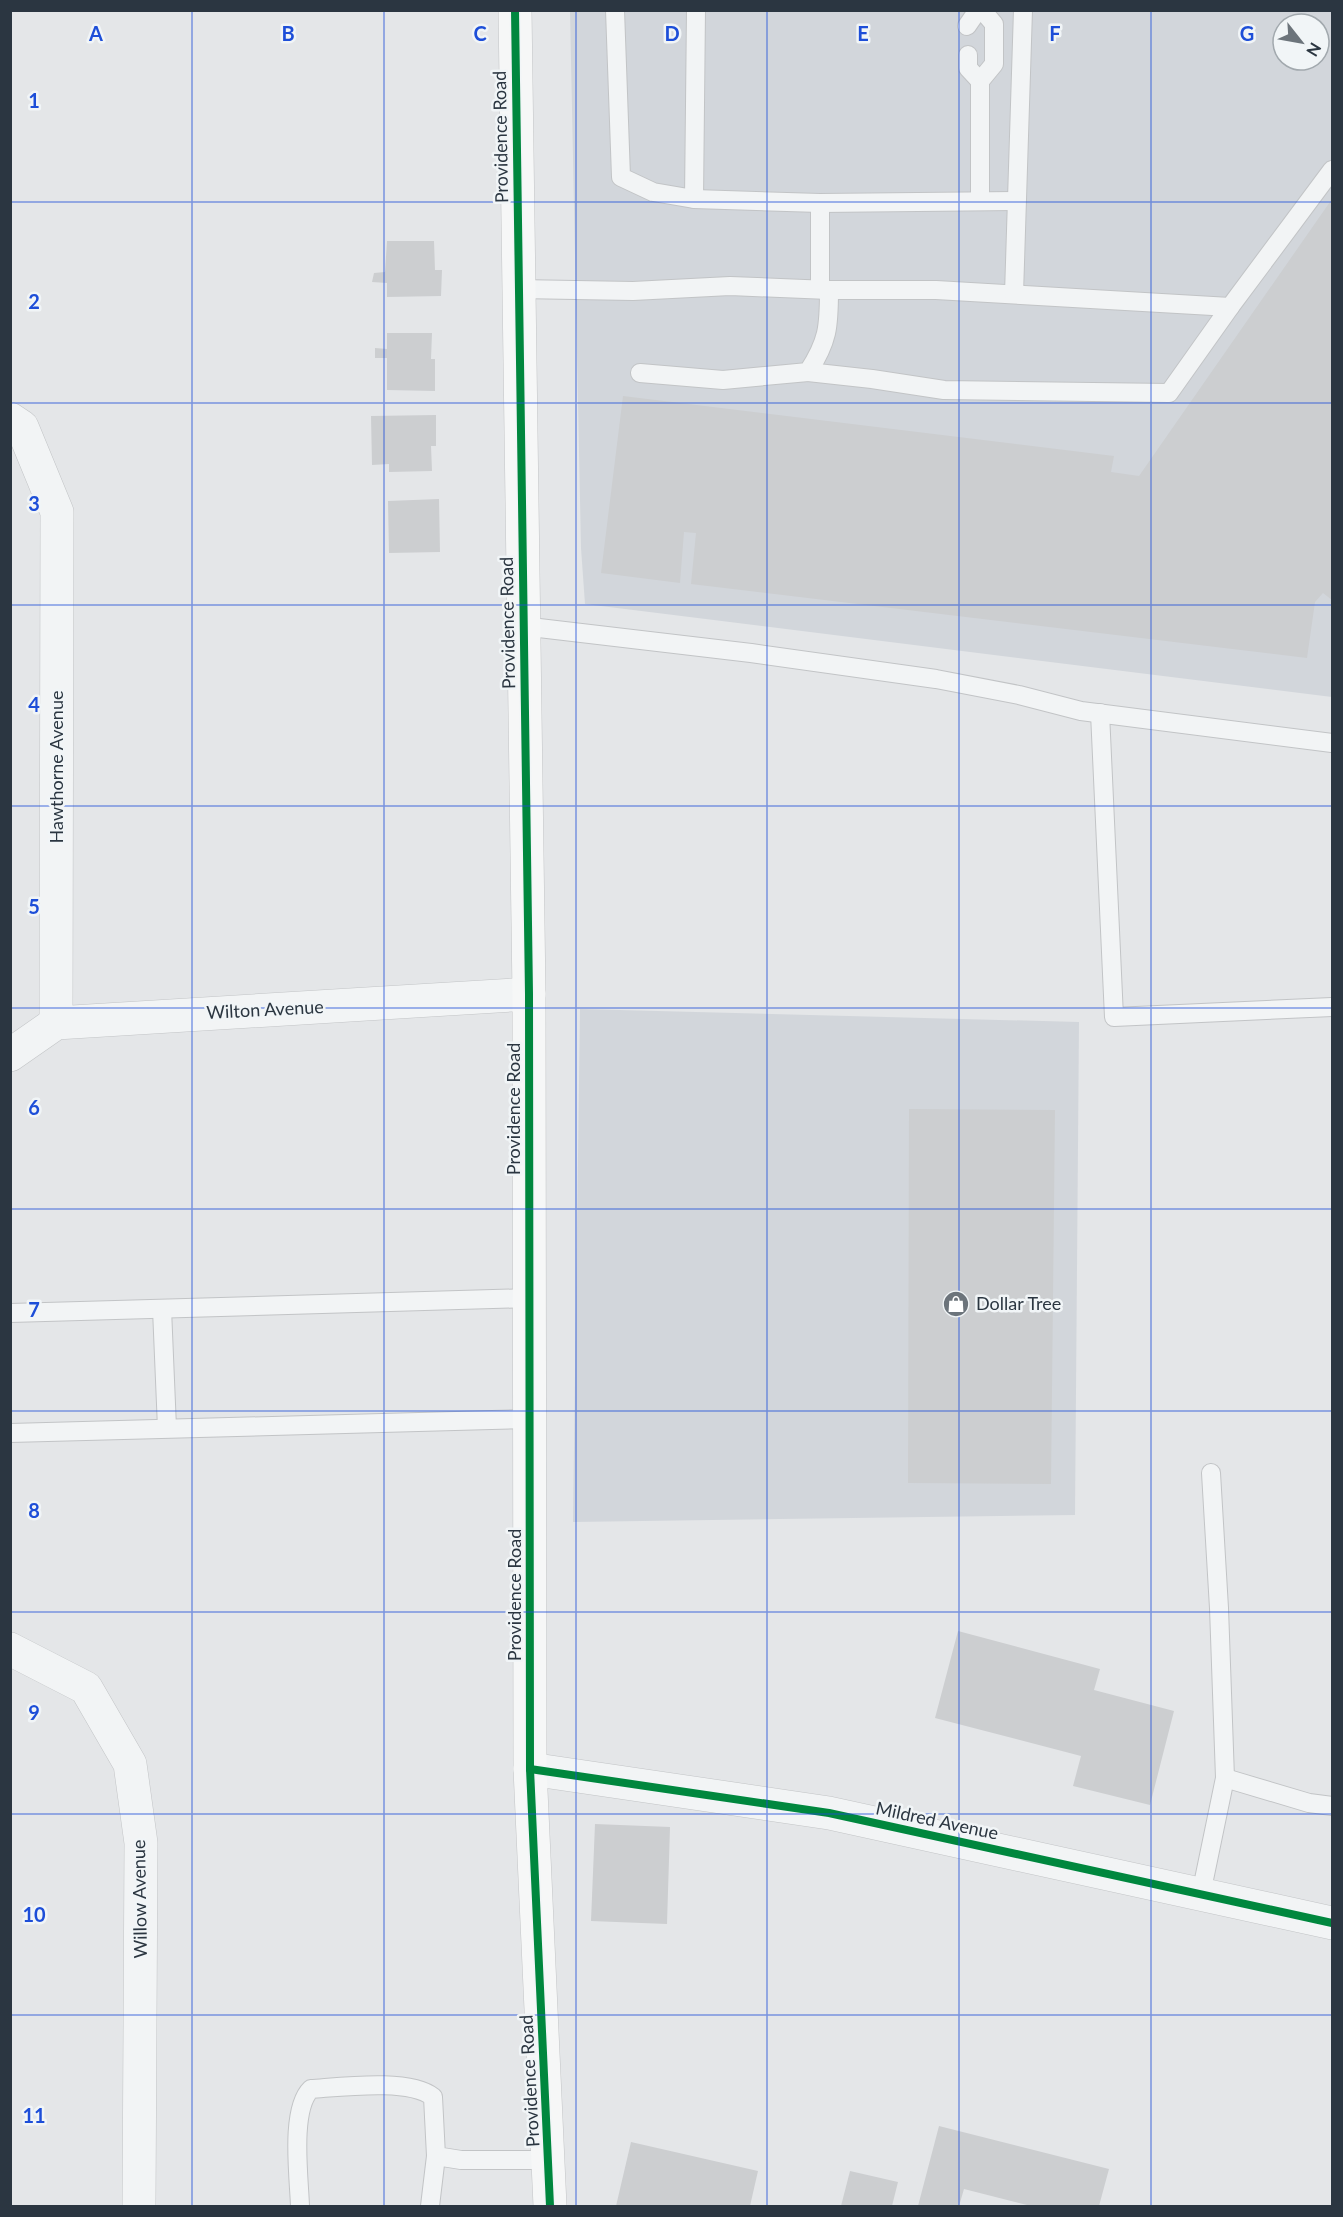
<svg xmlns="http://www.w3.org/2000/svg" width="1343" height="2217" viewBox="0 0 1343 2217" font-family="Lato,sans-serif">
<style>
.built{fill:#d2d6db;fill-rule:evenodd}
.building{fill:#ccced0}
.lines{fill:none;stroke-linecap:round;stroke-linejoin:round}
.lane-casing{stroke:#c2c4c6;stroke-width:20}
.street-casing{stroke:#c2c4c6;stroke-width:34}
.secondary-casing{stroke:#c2c4c6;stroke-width:34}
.lane{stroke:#f2f4f5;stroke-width:18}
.street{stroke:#f2f4f5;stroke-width:33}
.secondary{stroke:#f6f7f7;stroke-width:33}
.cycleway-casing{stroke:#f1f5f7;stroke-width:11}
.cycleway{stroke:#00873e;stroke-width:8}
.grid{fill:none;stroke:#1d4ed8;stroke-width:1.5;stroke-opacity:0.55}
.labels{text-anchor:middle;stroke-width:5;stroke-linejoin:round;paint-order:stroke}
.street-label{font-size:18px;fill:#2b3641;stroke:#f1f5f7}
.poi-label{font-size:18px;fill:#2b3641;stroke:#f1f5f7;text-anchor:start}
.grid-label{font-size:20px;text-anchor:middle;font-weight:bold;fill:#1d4ed8;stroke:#f1f5f7;stroke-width:5;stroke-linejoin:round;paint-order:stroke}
</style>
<rect width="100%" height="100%" fill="#e4e6e8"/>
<g class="built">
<path d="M570 11H1332V697L585 604 581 548ZM1283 24H1319V60H1283Z"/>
<path d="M580 1009 1079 1022 1075 1515 573 1522Z"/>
</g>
<g class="building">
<path d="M1332 199V600L1323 593 1315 602 1307 658 691 584 696 533 684 532 680 583 601 573 623 396 1114 456 1111 472 1139 476Z"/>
<path d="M387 241H434L435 270H442L441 296 387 297V283L372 282 374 273 385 272Z"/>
<path d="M387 333H432L431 359H435V391L387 390V358H375V348L387 349Z"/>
<path d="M436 415V446H431L432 471 389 472V464L372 465 371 416Z"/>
<path d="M439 499 440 552 389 553 388 501Z"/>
<path d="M909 1109 1055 1110 1051 1484 908 1483Z"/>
<path d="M958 1631 1100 1669 1094 1690 1174 1711 1150 1805 1073 1786 1081 1756 935 1718Z"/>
<path d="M595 1824 670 1827 667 1924 591 1921Z"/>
<path d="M939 2126 1109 2169 1099 2206H1031L964 2189 959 2206H918Z"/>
<path d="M631 2142 758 2171 750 2206H616Z"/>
<path d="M850 2171 898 2182 892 2206H841Z"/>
</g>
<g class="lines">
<g class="lane-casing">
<g id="lane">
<path d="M615 10 621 177 653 192 694 199 820 203V289"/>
<path d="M967 26 978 10"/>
<path d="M968 55V68L980 81"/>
<path d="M694 199 696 10"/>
<path d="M980 201V81L994 64V24L982 10"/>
<path d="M820 203 1015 201"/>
<path d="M518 289 633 291 730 286 829 290H936L1230 307 1332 170"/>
<path d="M1014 294 1023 10"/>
<path d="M808 372 872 379 944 390 1169 393 1230 307"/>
<path d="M640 373 723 380 808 372C828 341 829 327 829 290"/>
<path d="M522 626 751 653 936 679 1019 695 1081 711 1332 743"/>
<path d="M1100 713 1114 1017 1332 1007"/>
<path d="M162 1309 167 1428"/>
<path d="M10 1313 530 1298"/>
<path d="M10 1433 530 1419"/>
<path d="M1225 1778 1309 1803 1332 1806"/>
<path d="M1201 1894 1225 1778 1219 1608 1211 1473"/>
<path d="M300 2206C299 2177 290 2109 311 2089 341 2087 410 2078 433 2097L436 2156 461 2160H548"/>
<path d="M430 2206 436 2156"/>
</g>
</g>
<g class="street-casing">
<g id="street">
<path d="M10 419 22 427 57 512 56 1023"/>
<path d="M10 1055 56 1023 529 994"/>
<path d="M10 1649 86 1688 130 1764 141 1843 139 2206"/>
<path d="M530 1769 829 1813 1332 1923"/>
</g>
</g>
<g class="secondary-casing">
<path id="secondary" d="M515 10 529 994 530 1769 550 2206"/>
</g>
<use href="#lane" class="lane"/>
<use href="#street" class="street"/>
<use href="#secondary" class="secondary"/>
<g class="cycleway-casing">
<g id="cycleway">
<path d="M515 10 529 994 530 1769 550 2206"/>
<path d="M530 1769 829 1813 1332 1923"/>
</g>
</g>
<use href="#cycleway" class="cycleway"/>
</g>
<path class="grid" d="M192 10V2206M384 10V2206M576 10V2206M767 10V2206M959 10V2206M1151 10V2206M10 202H1332M10 403H1332M10 605H1332M10 806H1332M10 1008H1332M10 1209H1332M10 1411H1332M10 1612H1332M10 1814H1332M10 2015H1332"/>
<defs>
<g id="shop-disc" transform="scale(1.35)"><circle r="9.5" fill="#6c747b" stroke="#f1f5f7"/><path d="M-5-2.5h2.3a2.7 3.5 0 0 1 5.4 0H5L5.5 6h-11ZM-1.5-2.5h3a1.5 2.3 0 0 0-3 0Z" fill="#fff"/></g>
</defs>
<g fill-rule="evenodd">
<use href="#shop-disc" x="956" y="1304"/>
</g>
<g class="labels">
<g class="street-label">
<text transform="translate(501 137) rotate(-91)" y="6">Providence Road</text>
<text transform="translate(508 623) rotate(-91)" y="6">Providence Road</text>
<text transform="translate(57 767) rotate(-90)" y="6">Hawthorne Avenue</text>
<text transform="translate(265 1010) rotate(-3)" y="6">Wilton Avenue</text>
<text transform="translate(514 1109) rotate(-90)" y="6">Providence Road</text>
<text transform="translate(515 1595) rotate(-90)" y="6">Providence Road</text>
<text transform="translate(937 1821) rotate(12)" y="6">Mildred Avenue</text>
<text transform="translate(140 1899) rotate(-91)" y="6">Willow Avenue</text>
<text transform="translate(530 2081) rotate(-93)" y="6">Providence Road</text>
</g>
<g class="poi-label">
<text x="976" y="1310">Dollar Tree</text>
</g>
</g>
<g class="grid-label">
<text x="96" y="41">A</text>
<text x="288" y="41">B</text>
<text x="480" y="41">C</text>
<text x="672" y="41">D</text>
<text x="863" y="41">E</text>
<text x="1055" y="41">F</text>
<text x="1247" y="41">G</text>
<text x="34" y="108">1</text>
<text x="34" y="309">2</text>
<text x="34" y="511">3</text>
<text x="34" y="712">4</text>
<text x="34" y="914">5</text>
<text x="34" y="1115">6</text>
<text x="34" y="1317">7</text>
<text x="34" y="1518">8</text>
<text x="34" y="1720">9</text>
<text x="34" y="1922">10</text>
<text x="34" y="2123">11</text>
</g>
<rect width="1343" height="2217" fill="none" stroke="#2b3641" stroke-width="24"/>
<g transform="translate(1301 42) rotate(121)"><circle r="28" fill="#f1f5f7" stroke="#a2a9ae" stroke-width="1.5"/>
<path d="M0-4.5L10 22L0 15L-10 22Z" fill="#6c747b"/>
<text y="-9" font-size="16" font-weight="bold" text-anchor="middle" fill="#2b3641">N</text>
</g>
</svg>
